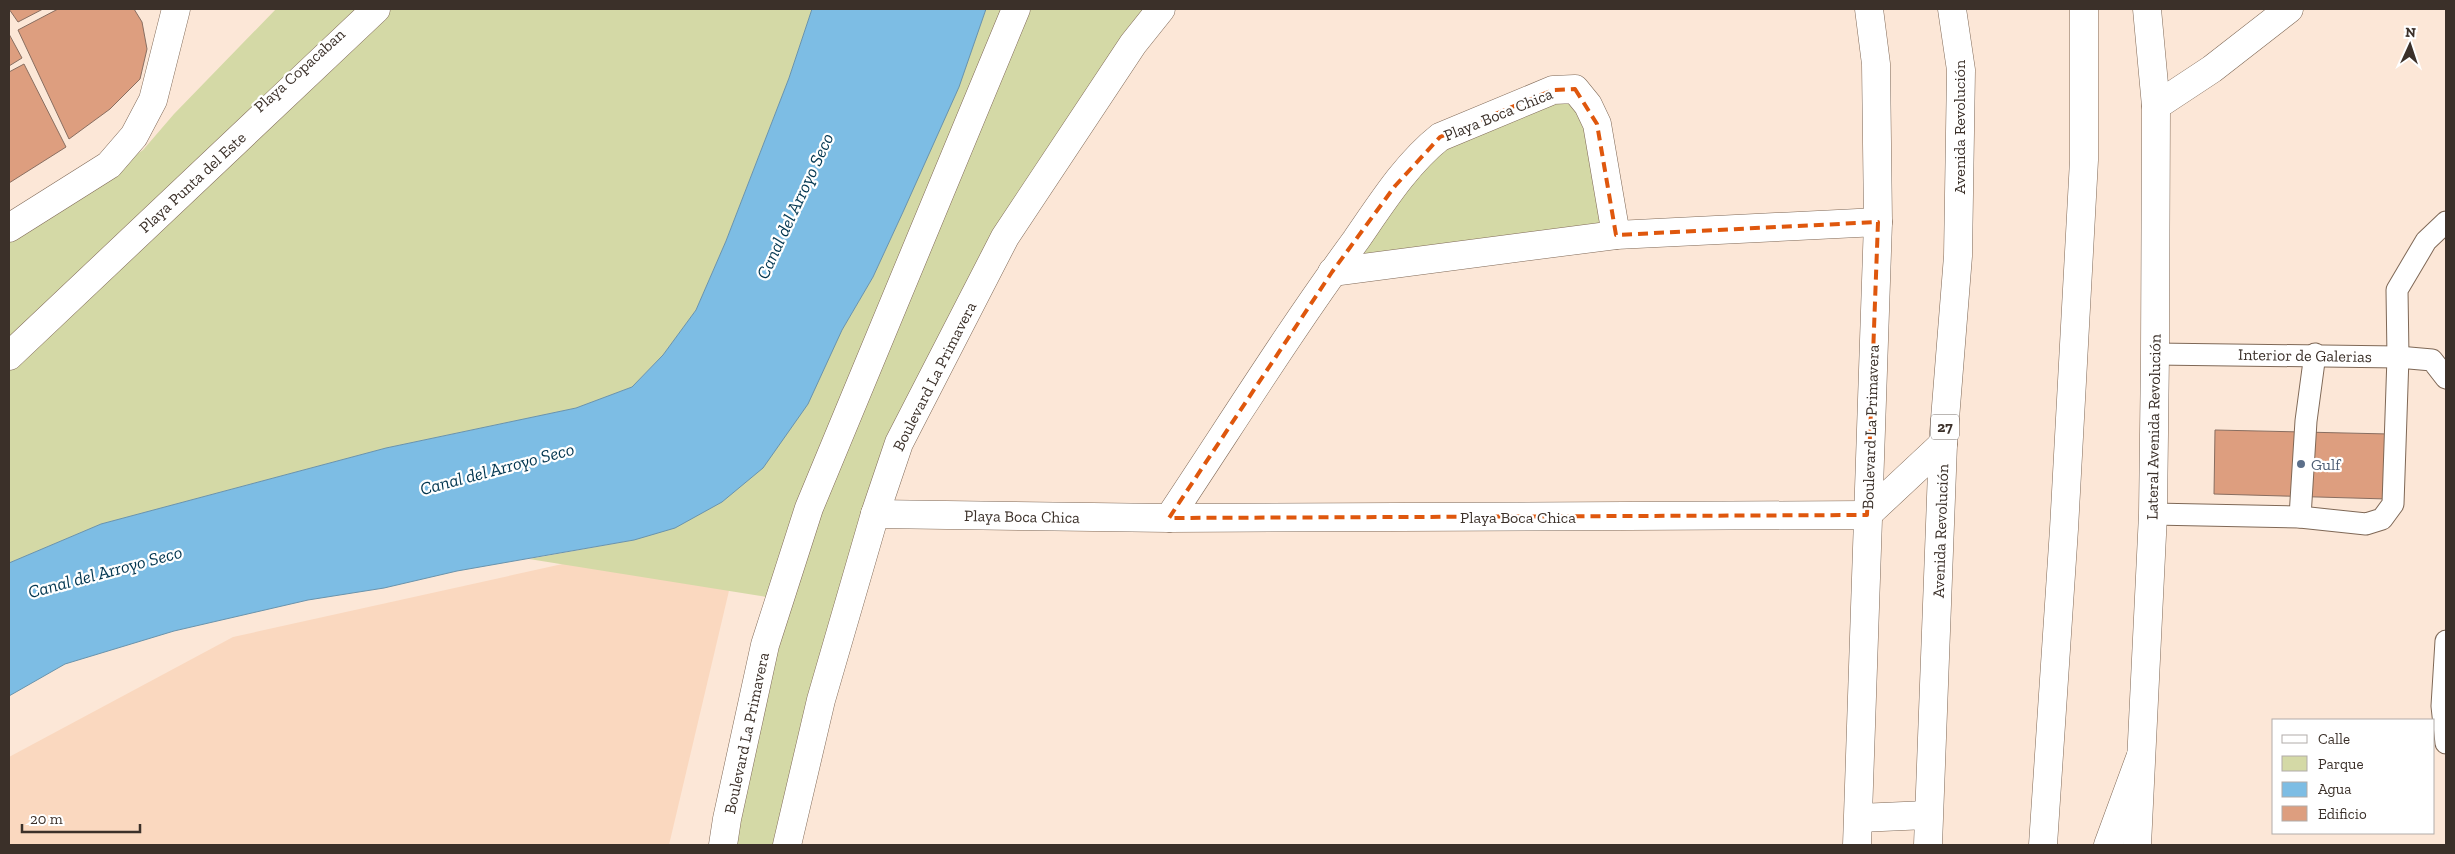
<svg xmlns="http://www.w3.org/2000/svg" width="2455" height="854" viewBox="0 0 2455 854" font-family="'Zilla Slab',serif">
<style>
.built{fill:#fad8bf}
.green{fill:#d4d9a6}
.water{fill:#7dbde4;stroke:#6993ac}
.building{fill:#dd9e7f;stroke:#896e60}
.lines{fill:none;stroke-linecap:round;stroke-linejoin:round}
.service-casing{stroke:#7f6856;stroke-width:23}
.minor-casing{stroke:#7f6856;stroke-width:29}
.primary-casing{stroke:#7f6856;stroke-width:29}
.service{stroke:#fff;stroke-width:21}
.minor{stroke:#fff;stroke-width:28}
.primary{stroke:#fff;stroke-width:28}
.marked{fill:none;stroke:#df570d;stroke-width:4;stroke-dasharray:10 6;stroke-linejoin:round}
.service-dot{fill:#5c6f8a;stroke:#fff;stroke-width:2}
.labels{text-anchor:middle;stroke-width:4.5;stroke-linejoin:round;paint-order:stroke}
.shield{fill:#fff;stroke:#766e69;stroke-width:1}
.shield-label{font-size:15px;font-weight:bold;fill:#3b3029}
.street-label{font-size:16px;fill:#3b3029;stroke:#fff}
.service-label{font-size:16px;fill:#4e5e75;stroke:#fff;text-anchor:start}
.water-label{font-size:18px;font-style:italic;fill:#00354f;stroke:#fff}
</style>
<rect width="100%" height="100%" fill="#fce7d7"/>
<path class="built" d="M626 550 732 578 669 845H9V757L233 637Z"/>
<g class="green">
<path d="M276 9H812L789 78 726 241 696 310 663 355 632 387 576 408 386 448 101 524 9 563V241L143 150 174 114Z"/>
<path d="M986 9H1161L1133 44 899 443 787 845H724L780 599 529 559 634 540 842 330 873 277 903 212Z"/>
<path d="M1575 89 1616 235 1332 272 1425 149Z"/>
</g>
<path class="water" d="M812 9H986L959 87 903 212 873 277 842 330 808 404 763 468 722 502 675 528 634 540 457 571 384 588 308 600 174 631 65 664 9 696V563L101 524 386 448 576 408 632 387 663 355 696 310 726 241 789 78Z"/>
<g class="building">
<path d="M9 9H43L18 22Z"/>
<path d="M58 9H134L142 22 147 49 140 79 110 109 69 139 18 30Z"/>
<path d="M9 34 22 58 9 66Z"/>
<path d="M24 64 66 147 9 183V72Z"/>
<path d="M2215 430 2389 434 2387 499 2214 494Z"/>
</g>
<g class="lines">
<g class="service-casing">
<g id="service">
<path d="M2155 354 2398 357 2432 360 2446 378"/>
<path d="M2153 514 2300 517 2366 524 2382 519 2393 504 2398 357 2397 290 2426 241 2446 222"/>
<path d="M2300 517 2306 421 2315 354"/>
<path d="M2446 641 2442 706 2446 743"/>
</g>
</g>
<g class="minor-casing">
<g id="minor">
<path d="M2156 106 2212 69 2289 9"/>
<path d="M9 228 109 165 134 136 153 100 176 9"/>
<path d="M1332 272 1616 235 1878 222"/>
<path d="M9 356 376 9"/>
<path d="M875 514 1169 518 1867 515"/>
<path d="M1169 518C1231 425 1290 330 1356 240 1381 204 1406 164 1440 137L1553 90 1575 89 1588 105 1597 124 1616 235"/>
<path d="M1859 818 1927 815"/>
<path d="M723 845 727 819 765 645 809 508 1016 9"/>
<path d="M787 845 821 700 875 514 899 443 1005 237 1133 44 1161 9"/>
<path d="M1857 845 1878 222 1876 64 1869 9"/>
<path d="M2137 845 2153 514 2155 354 2156 106 2147 9"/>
</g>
</g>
<g class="primary-casing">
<g id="primary">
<path d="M1867 515 1943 444"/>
<path d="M1928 845 1943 444 1958 256 1961 70 1952 9"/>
<path d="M2043 845 2064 529 2084 160V9"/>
<path d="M2108 845 2140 758"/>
</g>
</g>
<use href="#service" class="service"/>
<use href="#minor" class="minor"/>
<use href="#primary" class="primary"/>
</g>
<path class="marked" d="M1575 89 1597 124 1616 235 1878 222 1867 515 1169 518 1332 272 1395 186 1440 137 1553 90Z"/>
<circle class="service-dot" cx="2301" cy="464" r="5"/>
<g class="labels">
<rect class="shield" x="1931" y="414.5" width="28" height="25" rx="4"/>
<g class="shield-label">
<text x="1945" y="432">27</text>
</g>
<g class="street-label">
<text transform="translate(299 70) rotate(-42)" y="6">Playa Copacaban</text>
<text transform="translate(1498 114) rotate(-22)" y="6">Playa Boca Chica</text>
<text transform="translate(1959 127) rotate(-90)" y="6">Avenida Revolución</text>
<text transform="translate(192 182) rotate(-43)" y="6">Playa Punta del Este</text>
<text transform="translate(2305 355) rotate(1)" y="6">Interior de Galerias</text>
<text transform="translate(934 376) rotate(-63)" y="6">Boulevard La Primavera</text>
<text transform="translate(1870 427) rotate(-88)" y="6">Boulevard La Primavera</text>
<text transform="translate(2153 427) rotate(-89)" y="6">Lateral Avenida Revolución</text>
<text transform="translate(1022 516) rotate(1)" y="6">Playa Boca Chica</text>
<text x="1518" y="523">Playa Boca Chica</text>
<text transform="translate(1940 531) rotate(-88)" y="6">Avenida Revolución</text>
<text transform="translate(746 733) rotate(-78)" y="6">Boulevard La Primavera</text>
</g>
<g class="service-label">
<text x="2311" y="470">Gulf</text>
</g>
<g class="water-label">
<text transform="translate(795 206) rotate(-65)" y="6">Canal del Arroyo Seco</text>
<text transform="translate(497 469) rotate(-15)" y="6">Canal del Arroyo Seco</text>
<text transform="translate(105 572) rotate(-15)" y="6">Canal del Arroyo Seco</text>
</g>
</g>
<rect width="2455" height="854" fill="none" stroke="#3b3029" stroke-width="20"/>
<rect x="2272" y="719" width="162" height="115" fill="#ffffff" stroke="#b1aca9"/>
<rect x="2282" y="735" width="25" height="8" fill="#ffffff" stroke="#b1aca9"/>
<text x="2318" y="744" font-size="15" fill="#3b3029">Calle</text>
<rect x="2282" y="756" width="25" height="15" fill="#d4d9a6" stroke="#b1aca9"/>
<text x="2318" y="769" font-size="15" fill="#3b3029">Parque</text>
<rect x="2282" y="782" width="25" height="15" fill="#7dbde4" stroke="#b1aca9"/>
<text x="2318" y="794" font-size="15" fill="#3b3029">Agua</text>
<rect x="2282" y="806" width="25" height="15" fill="#dd9e7f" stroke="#b1aca9"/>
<text x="2318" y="819" font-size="15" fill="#3b3029">Edificio</text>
<g transform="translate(2410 45) rotate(3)" stroke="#ffffff" stroke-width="4" paint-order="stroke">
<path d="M0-4L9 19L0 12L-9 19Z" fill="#3b3029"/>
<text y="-8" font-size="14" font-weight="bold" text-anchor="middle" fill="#3b3029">N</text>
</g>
<path d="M22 824v8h118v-8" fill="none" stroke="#3b3029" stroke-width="2.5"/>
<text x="30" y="824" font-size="15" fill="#3b3029" stroke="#ffffff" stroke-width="4" paint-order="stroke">20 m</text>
</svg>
